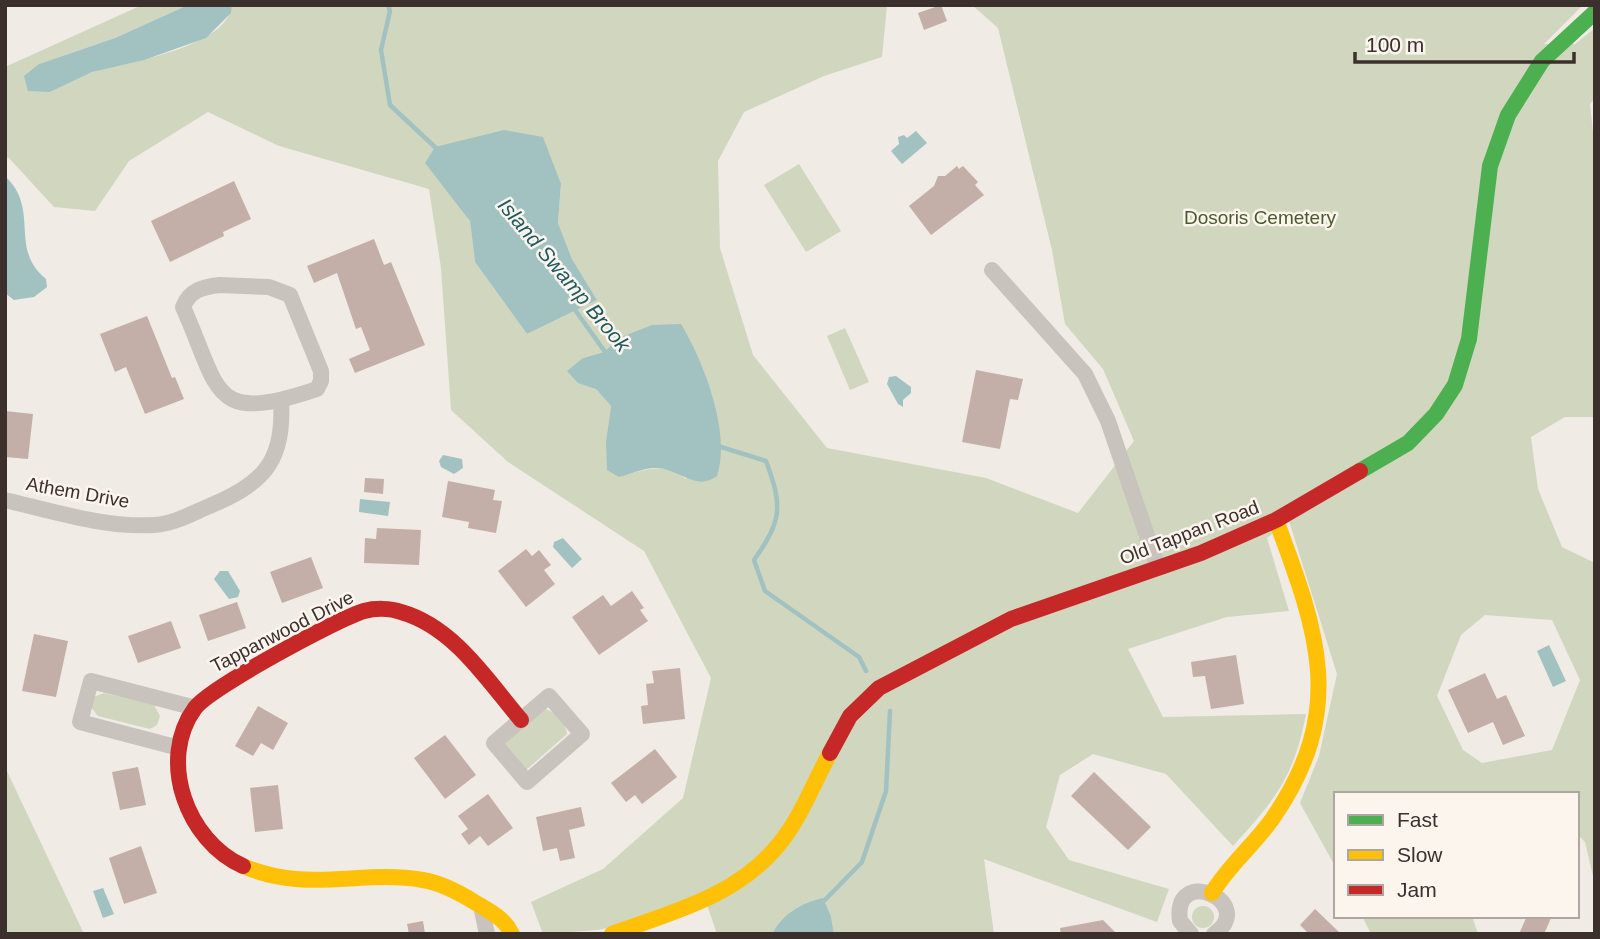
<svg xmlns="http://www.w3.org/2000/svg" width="1600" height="939" viewBox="0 0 1600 939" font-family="Helvetica,sans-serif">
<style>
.green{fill:#d1d6bf;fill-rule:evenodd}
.water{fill:#a1c2c1}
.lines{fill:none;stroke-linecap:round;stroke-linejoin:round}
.stream{stroke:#a1c2c1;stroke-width:4.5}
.building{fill:#c3afa7}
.street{stroke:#c9c3be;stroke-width:16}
.fast{stroke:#4caf50;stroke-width:16}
.slow{stroke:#ffc107;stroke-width:16}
.jam{stroke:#c62828;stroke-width:16}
.labels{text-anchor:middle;stroke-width:5;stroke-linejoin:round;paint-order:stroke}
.park-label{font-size:19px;fill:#4a5a2e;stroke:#fbf5ee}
.street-label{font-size:19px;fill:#3b302b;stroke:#fbf5ee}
.water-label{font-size:21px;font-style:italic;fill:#1f5a5e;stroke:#fbf5ee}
</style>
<rect width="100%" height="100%" fill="#f0ebe5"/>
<g class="green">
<path d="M142 5H188L115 38 39 64 50 92C65 85 80 76 95 71 129 62 228 47 232 5H887L882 57 824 76 744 112 718 161 720 248 753 355 827 448 986 478 1078 513 1134 441 1103 369 1065 324 1052 250 998 28 972 5H1583L1544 44H1575L1595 28V98L1590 104 1595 151V417H1565L1531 437 1538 489 1562 547 1595 563V885L1585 842 1577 834V794H1336V868L1300 803 1319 756 1337 674 1289 521 1267 538 1289 611 1227 617 1128 649 1163 717 1306 714C1294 777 1275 800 1233 846L1166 774 1093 754 1060 775 1046 827 1069 860 1169 889 1157 922 984 859 994 934H834L831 916 823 898C802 902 781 915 772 934H717L707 905 598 930 543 934 531 902 603 869 683 798 711 678 644 551 508 462 451 410 441 268 429 189 279 146 208 112 129 161 95 211 54 207 9 158 5 157V67ZM561 184 558 223 572 259 597 300 527 334 475 262 470 221 452 196ZM619 338 704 378 715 408 686 479C665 461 643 470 619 477L606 441 611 406 596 389 583 358 604 352ZM1485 615 1552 620 1580 680 1552 750 1482 763 1463 750 1437 696 1461 635Z"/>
<path d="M799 164 841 231 806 252 764 185Z"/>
<path d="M845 328 869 382 850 390 827 336Z"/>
<path d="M104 693 154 705 160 716 157 725 150 729 98 716 91 707 94 697Z"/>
<path d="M545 709C555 711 566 724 567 734L525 771 505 744Z"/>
<path d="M5 767 84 934H5Z"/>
<circle cx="1203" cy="917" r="11"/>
<path d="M1362 916H1472L1478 934H1371Z"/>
</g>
<g class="water">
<path d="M188 5H232L231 13 206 38 144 60 92 72 50 92 28 91 24 76 39 64 115 38Z"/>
<path d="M504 130 543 137 561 184 558 223 572 259 597 300 527 334 475 262 470 221 425 163 435 147Z"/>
<path d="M916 131 927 143 902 164 891 151 899 144 898 137 904 135 907 138Z"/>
<path d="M5 176C41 210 8 248 46 279L47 287 34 297 14 300 5 293Z"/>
<path d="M681 324C703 360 732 434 717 476 696 492 680 469 657 468 645 467 631 474 619 477L607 470 606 441 611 406 596 389 578 383 567 371 583 358 604 352 619 338 652 325Z"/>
<path d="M896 376 911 387V393L903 400V407L898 404 887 384 889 377Z"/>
<path d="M443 455 462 459 463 468 454 474 441 467 439 461Z"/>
<path d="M360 499 390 502 388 516 359 512Z"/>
<path d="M563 538 582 559 572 568 553 547 554 542Z"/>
<path d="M220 571H228L240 591 238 597 229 599 214 579Z"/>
<path d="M1549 645 1566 681 1553 687 1537 651Z"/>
<path d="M103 888 114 914 103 918 93 891Z"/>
<path d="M823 898 831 916 834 934H772C781 915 802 902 823 898Z"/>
</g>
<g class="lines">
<g class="stream">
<path d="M388 5 390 11 381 50 390 105 437 149"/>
<path d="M573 307 608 356"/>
<path d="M718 446 766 461C783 507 782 520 754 560L765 591 859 657 866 671"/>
<path d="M822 903 862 862 886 791 890 711"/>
</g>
</g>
<g class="building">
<path d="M941 5 947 21 924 30 918 13Z"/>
<path d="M957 166 959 169 963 166 978 182 975 185 984 195 931 235 909 206 934 186 938 176H945Z"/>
<path d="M234 181 251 219 223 232 224 236 170 262 151 221Z"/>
<path d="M374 239 384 265 391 262 425 345 355 373 349 359 370 350 361 327 356 329 337 273 314 283 307 266Z"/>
<path d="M147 316 172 378 175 377 184 399 145 414 126 367 115 372 100 334Z"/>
<path d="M976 370 1023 379 1018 400 1010 399 1000 449 962 442Z"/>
<path d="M5 411 33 414 28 459 5 457Z"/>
<path d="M365 478 384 479 383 494 364 492Z"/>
<path d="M448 481 495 490 493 500 502 501 496 533 468 528 469 522 442 517Z"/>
<path d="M377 528 421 530 419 565 364 563 365 538 376 539Z"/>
<path d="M526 549 532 556 539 550 551 565 544 570 555 584 526 607 498 571Z"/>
<path d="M311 557 323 588 282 603 270 572Z"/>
<path d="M632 591 644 608 640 610 648 621 599 655 572 617 603 595 611 606Z"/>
<path d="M237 602 246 628 208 641 199 615Z"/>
<path d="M171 621 181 648 138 663 128 636Z"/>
<path d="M34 634 68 641 56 697 22 691Z"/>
<path d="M1236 655 1244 704 1211 709 1205 676 1193 677 1191 662Z"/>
<path d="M680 668 685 719 643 724 641 706 648 705 646 684 654 683 652 671Z"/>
<path d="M1485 673 1497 699 1506 695 1525 736 1503 745 1493 722 1468 733 1448 690Z"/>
<path d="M258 706 288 723 273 750 261 743 253 756 235 746Z"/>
<path d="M445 735 476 775 445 799 414 758Z"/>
<path d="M655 749 677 777 642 804 635 795 626 802 611 783Z"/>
<path d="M138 767 146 805 120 810 112 772Z"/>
<path d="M1094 772 1151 827 1128 850 1071 796Z"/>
<path d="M278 785 283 829 255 832 250 788Z"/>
<path d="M488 794 513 828 488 846 480 836 469 845 461 834 468 829 458 816Z"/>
<path d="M581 807 585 826 569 830 575 858 560 861 557 848 543 851 536 817Z"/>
<path d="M141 846 157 893 124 904 109 858Z"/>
<path d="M1315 909 1341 934H1309L1300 925Z"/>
<path d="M1527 916H1552L1544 934H1519Z"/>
<path d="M1103 920 1117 934H1061L1060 928Z"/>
<path d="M423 921 425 934H409L407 924Z"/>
</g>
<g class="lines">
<g class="street">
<path d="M992 270 1085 374 1108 421 1158 568"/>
<path d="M220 285 269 287 290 295 321 371V381L317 389C210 425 221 392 183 307 190 290 202 287 220 285Z"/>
<path d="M5 500C52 511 105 528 154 525 172 524 189 515 205 508 260 485 285 465 281 402"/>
<path d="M549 696 582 734 527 782 494 743Z"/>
<path d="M179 748 80 722 91 681 192 707"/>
<path d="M481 906 487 934"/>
<path d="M1191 934 1180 921C1172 863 1259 903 1214 934"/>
</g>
<path class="fast" d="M1360 471 1408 443 1436 414 1455 385 1469 339 1490 166 1508 115 1542 61 1595 12"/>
<g class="slow">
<path d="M243 866C308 894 361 869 423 880 442 883 460 893 476 903 491 912 504 918 512 934"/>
<path d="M1212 893C1229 865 1254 845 1273 818 1347 710 1318 633 1276 520"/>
<path d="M612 934C673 912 738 896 780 843 801 817 814 782 830 753"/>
</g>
<g class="jam">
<path d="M830 753 850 716 879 688 1011 619 1201 553 1276 520 1360 471"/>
<path d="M243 866C187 841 157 760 195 708 210 688 337 619 364 611 375 608 390 608 401 612 454 627 487 680 521 720"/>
</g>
</g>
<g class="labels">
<g class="park-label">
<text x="1260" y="224">Dosoris Cemetery</text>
</g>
<g class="street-label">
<text transform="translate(78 492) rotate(10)" y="7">Athem Drive</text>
<text transform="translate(1189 532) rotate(-21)" y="7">Old Tappan Road</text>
<text transform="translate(282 631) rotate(-27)" y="7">Tappanwood Drive</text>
</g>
<g class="water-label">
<text transform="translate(564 275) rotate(50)" y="7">Island Swamp Brook</text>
</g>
</g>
<rect width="1600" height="939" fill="none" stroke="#3b302b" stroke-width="14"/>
<rect x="1334" y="792" width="245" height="126" fill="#fbf5ee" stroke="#aea6a0" stroke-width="2"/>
<rect x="1348" y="815" width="35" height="10" fill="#4caf50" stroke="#aea6a0" stroke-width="2"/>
<text x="1397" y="827" font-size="21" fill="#3b302b">Fast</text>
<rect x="1348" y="850" width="35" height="10" fill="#ffc107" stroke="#aea6a0" stroke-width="2"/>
<text x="1397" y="862" font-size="21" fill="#3b302b">Slow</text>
<rect x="1348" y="885" width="35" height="10" fill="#c62828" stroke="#aea6a0" stroke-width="2"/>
<text x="1397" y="897" font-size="21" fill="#3b302b">Jam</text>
<path d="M1355 52v10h219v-10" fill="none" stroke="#3b302b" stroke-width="3.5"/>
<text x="1366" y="52" font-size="21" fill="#3b302b" stroke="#fbf5ee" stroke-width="5" paint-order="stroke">100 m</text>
</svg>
